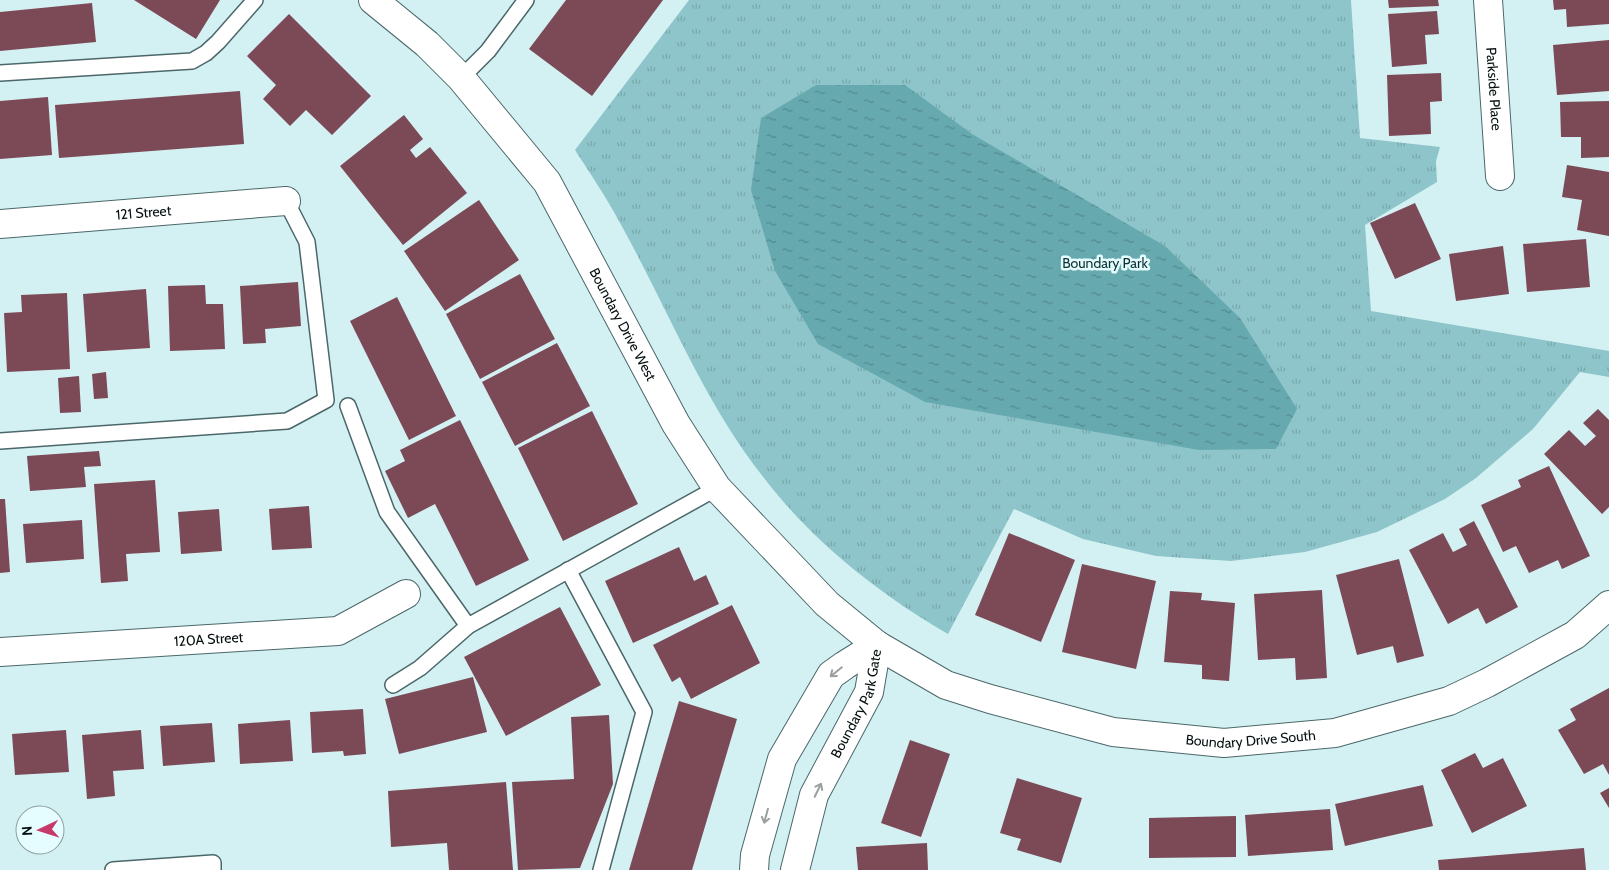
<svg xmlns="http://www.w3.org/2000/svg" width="1609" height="870" viewBox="0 0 1609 870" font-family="Cabin,sans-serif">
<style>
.park{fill:url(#park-tufts)}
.water{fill:url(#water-ripples)}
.building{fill:#7b4a56}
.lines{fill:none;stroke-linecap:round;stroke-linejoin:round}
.lane-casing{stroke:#4c6769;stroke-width:18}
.street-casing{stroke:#4c6769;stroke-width:30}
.lane{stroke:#fff;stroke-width:15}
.street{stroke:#fff;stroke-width:28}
.oneway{stroke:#9b9fa0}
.labels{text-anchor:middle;stroke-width:5;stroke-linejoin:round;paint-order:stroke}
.street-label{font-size:14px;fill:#061011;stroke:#e5fdff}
.park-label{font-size:14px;fill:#0d3033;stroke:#e5fdff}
</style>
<defs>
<pattern id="park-tufts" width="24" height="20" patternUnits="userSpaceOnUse" patternTransform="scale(1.25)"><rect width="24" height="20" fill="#8ec5ca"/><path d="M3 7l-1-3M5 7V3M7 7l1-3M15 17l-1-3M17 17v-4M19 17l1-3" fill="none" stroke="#79a8ac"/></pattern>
<pattern id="water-ripples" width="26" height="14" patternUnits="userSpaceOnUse" patternTransform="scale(1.25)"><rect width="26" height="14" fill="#66aab0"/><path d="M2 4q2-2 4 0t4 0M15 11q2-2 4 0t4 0" fill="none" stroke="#52898e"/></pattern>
</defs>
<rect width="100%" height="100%" fill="#d3f1f3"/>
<path class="park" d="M689 0H1351L1360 138 1440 147 1436 161 1437 182 1365 225 1371 311 1609 351V377L1580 372 1533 429 1476 478 1445 499 1377 532 1305 552 1231 561 1156 556 1083 539 1014 509 948 634C878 593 814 543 764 478 703 401 667 307 619 221 606 197 590 173 575 150Z"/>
<path class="water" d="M816 85H905L972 134 1165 246 1240 318 1297 409 1276 449 1199 450 925 402 818 344 775 271 751 190 761 118Z"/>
<g class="building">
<path d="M134 0H220L196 39Z"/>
<path d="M566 0H663L592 96 529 49Z"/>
<path d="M1388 0H1438L1439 6 1389 8Z"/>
<path d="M1553 0H1609V24L1567 27 1566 9 1554 10Z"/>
<path d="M92 3 96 42 0 51V12Z"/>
<path d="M1437 11 1439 34 1425 35 1427 64 1392 67 1388 14Z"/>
<path d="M289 14 371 96 332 135 306 110 290 126 263 99 276 85 247 56Z"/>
<path d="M1609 40V91L1557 95 1553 45Z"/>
<path d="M1441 73 1442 101 1430 102 1431 134 1389 136 1387 75Z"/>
<path d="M240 91 244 144 59 158 55 105Z"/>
<path d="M48 97 52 155 0 159V101Z"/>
<path d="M1609 101V157L1581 158V137H1561L1560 102Z"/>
<path d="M404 115 423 139 410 150 416 158 430 147 467 193 403 245 340 166Z"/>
<path d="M1567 165 1609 172V236L1577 230 1582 200 1562 197Z"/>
<path d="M479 200 519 260 445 311 404 251Z"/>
<path d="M1415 203 1441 259 1395 279 1370 223Z"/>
<path d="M1586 239 1590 287 1527 292 1523 244Z"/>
<path d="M1503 246 1509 294 1456 301 1449 254Z"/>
<path d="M520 274 555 339 480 379 446 314Z"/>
<path d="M298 282 301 326 265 329 266 343 243 344 240 286Z"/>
<path d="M205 285 206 304H223L225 349 170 351 168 286Z"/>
<path d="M146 289 150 348 87 352 83 294Z"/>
<path d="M67 293 70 369 7 372 4 313 22 312 21 295Z"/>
<path d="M397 297 456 416 409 440 350 321Z"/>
<path d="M557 343 590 406 515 446 482 382Z"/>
<path d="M106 372 108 398 94 399 92 374Z"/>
<path d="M79 376 81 412 60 413 58 378Z"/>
<path d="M1598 409 1609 420V507L1602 514 1544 454 1569 430 1585 446 1596 436 1583 423Z"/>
<path d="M592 411 638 504 563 541 518 448Z"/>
<path d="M460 420 529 560 476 586 435 504 408 518 385 471 405 461 400 450Z"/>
<path d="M99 451 101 466 84 467 86 487 30 491 27 456Z"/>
<path d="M1549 466 1590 556 1562 569 1558 560 1529 573 1516 546 1503 552 1481 505 1521 487 1518 480Z"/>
<path d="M155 480 160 552 126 554 128 581 101 583 94 484Z"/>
<path d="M0 499H5L10 572 0 573Z"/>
<path d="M309 506 312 548 272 550 269 509Z"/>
<path d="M219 509 222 551 181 554 178 512Z"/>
<path d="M82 520 84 559 26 563 23 524Z"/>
<path d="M1474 521 1518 607 1486 624 1478 608 1448 624 1409 550 1443 533 1453 552 1467 545 1459 529Z"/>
<path d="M1009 533 1075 560 1041 642 975 615Z"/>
<path d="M679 547 694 581 706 575 719 604 633 643 605 581Z"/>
<path d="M1399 559 1424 656 1397 663 1393 646 1357 655 1336 575Z"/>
<path d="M1082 564 1156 581 1136 669 1062 652Z"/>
<path d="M1322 590 1327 678 1296 680 1295 658 1258 660 1254 594Z"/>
<path d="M1170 591 1202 593 1201 600 1235 603 1229 681 1202 679V665L1164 662Z"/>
<path d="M732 605 760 663 691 699 680 677 672 682 653 645Z"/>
<path d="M560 607 601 685 506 736 464 657Z"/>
<path d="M473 677 487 732 399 754 385 699Z"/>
<path d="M1609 688V775L1603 764 1584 774 1558 730 1576 720 1570 709Z"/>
<path d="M679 701 737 719 692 870H629Z"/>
<path d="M363 709 366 754 344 756 343 751 312 753 310 712Z"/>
<path d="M609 715 613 784 580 868 518 870 512 782 574 779 571 717Z"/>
<path d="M290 720 293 761 240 764 238 724Z"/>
<path d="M212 723 215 762 163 766 160 726Z"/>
<path d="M66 730 69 772 15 775 12 734Z"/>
<path d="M141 730 144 769 113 771 115 796 87 799 82 735Z"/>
<path d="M910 740 950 754 921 837 881 823Z"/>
<path d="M1475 753 1483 768 1503 758 1527 806 1472 833 1441 770Z"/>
<path d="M1017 778 1082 798 1061 863 1017 850 1021 839 1000 833Z"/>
<path d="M506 782 513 870H449L447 843 391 847 388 791Z"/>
<path d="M1423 785 1433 826 1345 846 1335 804Z"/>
<path d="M1609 788V808L1600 793Z"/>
<path d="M1330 809 1333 850 1248 856 1245 815Z"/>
<path d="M1236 816V857L1149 858V818Z"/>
<path d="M927 843 928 870H858L856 847Z"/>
<path d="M1584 848 1586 870H1439L1438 860Z"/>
</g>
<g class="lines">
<g class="lane-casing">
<g id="lane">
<path d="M0 73 192 61 206 53 218 42 255 0"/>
<path d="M461 78 488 51 526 0"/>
<path d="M348 406 387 512 468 626"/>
<path d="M0 441 287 421 326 400 307 242 286 201"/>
<path d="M568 570 644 712 601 870"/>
<path d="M393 685 420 668 468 626 717 488"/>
<path d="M113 870 213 863V870"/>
</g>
</g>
<g class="street-casing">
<g id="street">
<path id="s1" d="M373 0 427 44 461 78 547 182 676 424 717 488 827 604 877 645 946 685 990 699 1113 732 1224 743 1335 733 1449 701 1487 683 1575 635 1609 605"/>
<path id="s2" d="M1488 0 1500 176"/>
<path id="s3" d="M0 224 286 201"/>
<path id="s4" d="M0 652 338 631 406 594"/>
<path d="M754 870 755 855 782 759 831 675 845 665 877 645"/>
<path id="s5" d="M795 870 814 795 869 692 877 645"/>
</g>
</g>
<use href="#lane" class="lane"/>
<use href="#street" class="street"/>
</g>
<defs><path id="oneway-shaft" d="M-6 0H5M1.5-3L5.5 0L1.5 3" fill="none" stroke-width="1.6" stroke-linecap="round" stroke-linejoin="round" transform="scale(1.25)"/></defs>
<g class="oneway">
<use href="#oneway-shaft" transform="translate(836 672) rotate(141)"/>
<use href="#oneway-shaft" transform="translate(818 790) rotate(-64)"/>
<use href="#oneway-shaft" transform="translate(766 816) rotate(105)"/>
</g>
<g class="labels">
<g class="street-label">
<text dy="5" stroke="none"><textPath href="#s2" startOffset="89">Parkside Place</textPath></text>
<text dy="5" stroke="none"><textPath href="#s3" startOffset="144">121 Street</textPath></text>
<text dy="5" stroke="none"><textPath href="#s1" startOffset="414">Boundary Drive West</textPath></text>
<text dy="5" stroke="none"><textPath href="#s4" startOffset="209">120A Street</textPath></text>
<text dy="5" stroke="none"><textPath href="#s5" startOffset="179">Boundary Park Gate</textPath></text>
<text dy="5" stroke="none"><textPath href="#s1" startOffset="1219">Boundary Drive South</textPath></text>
</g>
<g class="park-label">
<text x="1105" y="268">Boundary Park</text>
</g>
</g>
<g transform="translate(40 830) rotate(266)"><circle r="24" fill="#e5fdff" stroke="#8c9ea0"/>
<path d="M0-4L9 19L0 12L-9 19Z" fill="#c63969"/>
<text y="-8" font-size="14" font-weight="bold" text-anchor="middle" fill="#061011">N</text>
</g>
</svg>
